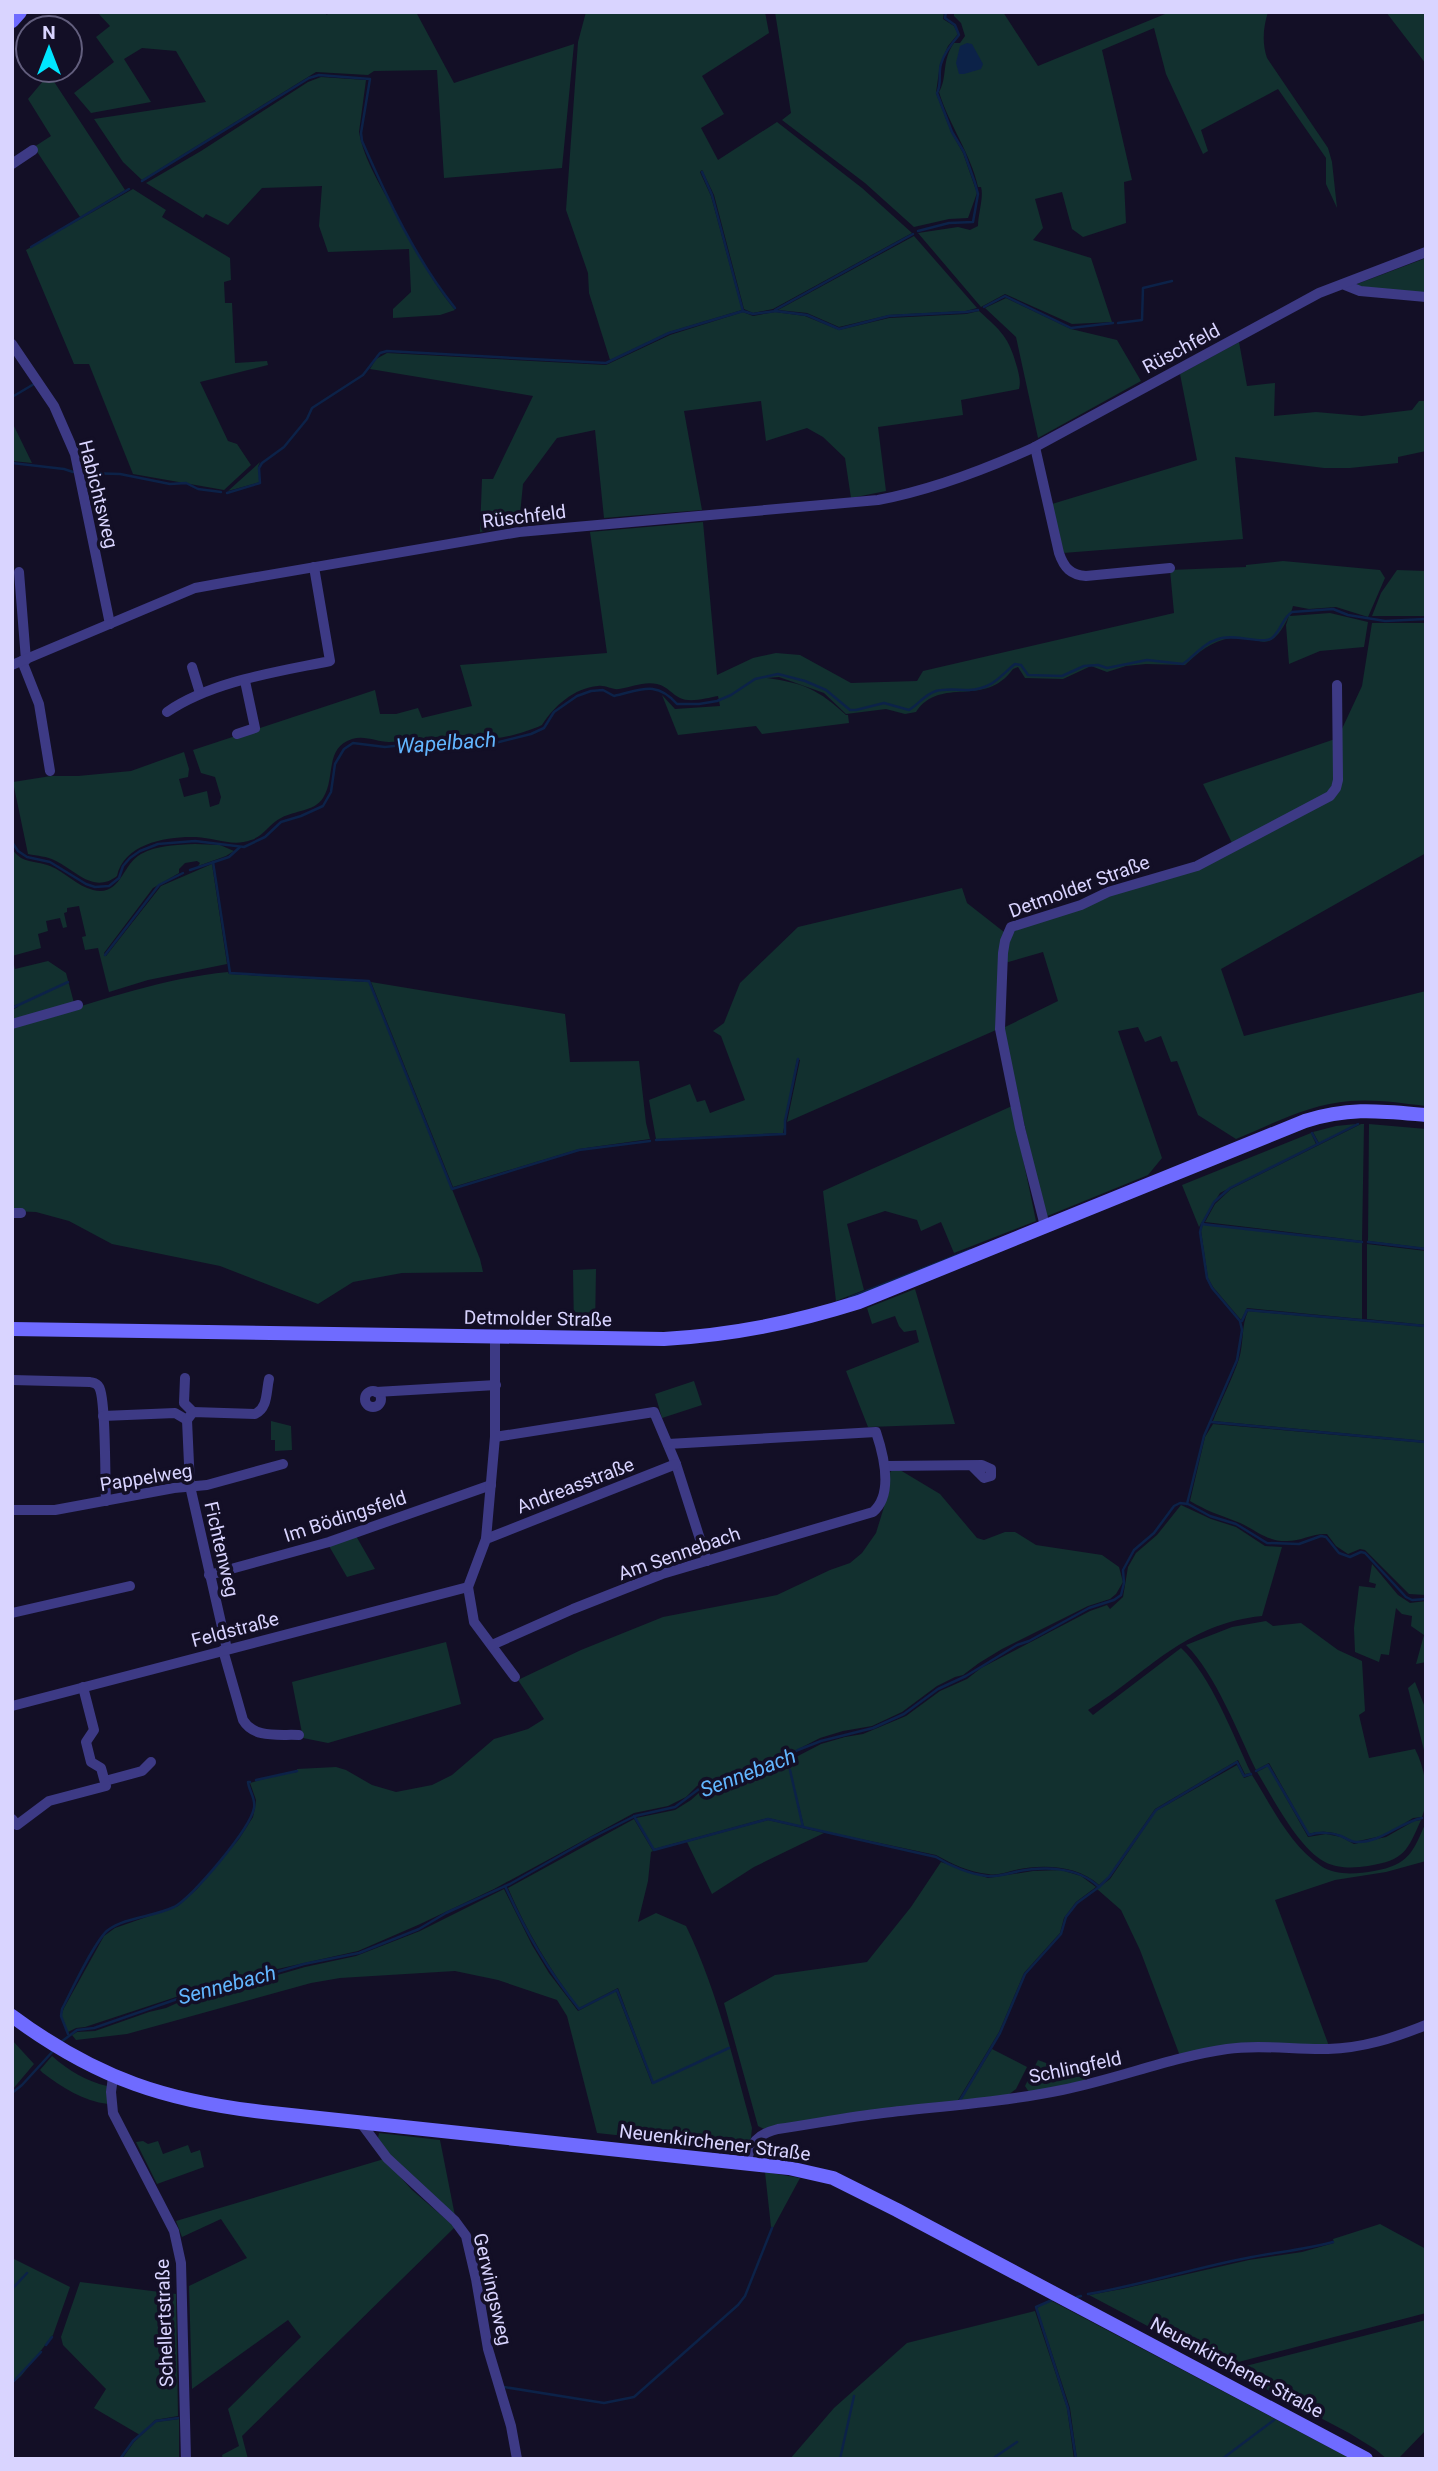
<svg xmlns="http://www.w3.org/2000/svg" width="1438" height="2471" viewBox="0 0 1438 2471" font-family="Roboto,sans-serif">
<style>
.green{fill:#12302f}
.water{fill:#0c2248}
.lines{fill:none;stroke-linecap:round;stroke-linejoin:round}
.stream{stroke:#0c2248;stroke-width:2.5}
.street{stroke:#3d3a85;stroke-width:10}
.secondary{stroke:#6f6bff;stroke-width:14}
.labels{text-anchor:middle;stroke-width:7;stroke-linejoin:round;paint-order:stroke}
.street-label{font-size:19px;fill:#d9d4ff;stroke:#130f26}
.water-label{font-size:21px;font-style:italic;fill:#62b6ff;stroke:#130f26}
</style>
<rect width="100%" height="100%" fill="#130f26"/>
<g class="green">
<path d="M97 12H324L327 15 329 12H416L454 83 574 44 562 168 444 178 437 70 374 71 368 75 316 72 142 180 123 162 94 119 206 102 176 51 142 48 124 59 151 102 91 113 74 93 114 62 96 37 110 26Z"/>
<path d="M586 12H765L769 33 702 76 724 114 701 128 718 160 777 122 862 188 912 233 773 309 753 313 744 309 714 195 702 170 700 172 711 196 742 310 669 332 610 360 589 293 588 273 566 210 578 42Z"/>
<path d="M775 12H944L943 19 954 26 958 34 948 46 940 64 936 93 951 132 963 153 977 193 968 218 949 219 914 227 865 183 782 120 791 113Z"/>
<path d="M954 12H1003L1038 66 1170 12H1268C1263 28 1262 43 1267 58L1328 148 1332 162 1337 208 1326 184V158L1278 89 1201 130 1208 151 1203 154 1166 74 1154 28 1102 50 1132 180 1124 182 1126 223 1083 237 1072 229 1062 192 1035 199 1043 228 1033 240 1091 258 1112 322 1072 324 1005 294 981 307 918 233 958 227 970 230 978 226C978 214 984 197 981 187H978C971 154 949 125 939 92 948 77 941 61 954 43H960L965 36 961 23 954 16Z"/>
<path d="M1386 12H1426V64Z"/>
<path d="M49 74 125 190 80 217 34 147 51 136 28 99Z"/>
<path d="M321 77 366 80 359 132C364 160 382 188 395 212 414 246 430 280 455 310L440 315 393 318V309L411 292 409 249 328 252 319 226 322 186 262 188 228 225 206 214 203 218 146 183 201 151 308 82Z"/>
<path d="M133 189 166 210 162 217 230 258 231 280 224 282 225 303H232L235 363 267 361 268 365 200 382 228 441 237 444 251 465 224 490 133 474 89 364H74L26 250Z"/>
<path d="M914 236 977 308 966 311 889 315 839 327 807 313 778 310Z"/>
<path d="M1426 258V294L1358 287 1357 284Z"/>
<path d="M1006 298 1071 329 1117 340 1141 381 1038 438 1016 337 985 308Z"/>
<path d="M979 311C1001 331 1009 337 1017 367 1019 375 1021 381 1019 389L961 400 963 415 878 427 886 491 851 498 845 458 823 437 807 428 766 441 761 401 684 411 702 510 604 518 595 430 557 438 523 484 519 525 480 532 482 479H493L533 396 370 369 376 359 387 353 606 365 670 335 743 312 753 316 775 312 805 316 839 330 889 318 966 314Z"/>
<path d="M1239 342 1247 386 1275 383 1274 416 1316 412 1362 416 1412 410 1419 401H1426V451L1398 457V463L1350 468H1324L1235 457 1243 539 1063 553 1052 504 1197 460 1180 374Z"/>
<path d="M12 422 32 463 12 461Z"/>
<path d="M260 462 258 467 260 482 228 491Z"/>
<path d="M703 522 717 675 753 658 776 653 800 655 851 683 917 681 923 671 1174 613 1170 570 1246 567V565L1283 561 1380 570 1385 578 1368 617 1336 607 1309 609 1293 606 1290 616 1330 613 1368 622 1364 647 1320 651 1289 664 1286 625 1289 616C1268 659 1261 634 1231 638 1211 641 1199 652 1185 665L1146 664 1126 666 1107 672 1091 666 1063 679 1025 678 1018 667 1013 669C984 709 941 675 916 712L905 714 886 709 846 714 824 693 779 677 767 678C804 683 819 690 846 715H848L849 723 762 734 756 726 678 735 662 695 675 709 720 706 718 696C707 698 690 703 680 698 671 694 669 687 657 684 644 681 632 687 619 689 612 690 606 685 598 686 574 688 554 706 542 725 529 731 510 737 496 738 486 739 474 735 464 735 439 735 414 741 389 742 377 742 365 735 352 739 324 748 336 778 323 798 314 812 295 810 281 818 270 823 264 836 251 840 233 847 215 838 196 837 168 836 124 843 117 876 94 894 76 871 56 861 46 856 38 856 28 854L13 782 51 776H78L131 771 184 752 189 769 188 777 179 779 184 797 207 791 210 807 219 804 221 797 215 777 201 773 193 750 375 690 380 714H396L418 708 422 718 472 706 460 665 607 653 590 532Z"/>
<path d="M1397 570 1426 571V616H1372L1381 593Z"/>
<path d="M1372 623H1426V853L1221 969 1244 1036 1426 991V1106C1401 1103 1375 1099 1350 1101 1310 1104 1272 1124 1236 1139L1198 1115 1177 1061 1171 1062 1161 1036 1145 1042 1138 1027 1118 1031 1162 1158 1148 1175 1045 1217 1003 1028 1058 1001 1043 952 1005 963 1008 943 1014 929 1111 895 1187 873 1332 798 1341 731 1362 686Z"/>
<path d="M1335 739V779L1328 793 1232 843 1203 784Z"/>
<path d="M195 844 220 845 234 851 226 856 198 866 200 863 197 861 185 863 179 869V873L153 888 104 953 106 956 161 886 212 864 227 964 148 980 109 992 98 948 85 950 82 937 86 936 79 906 67 908V912L64 913 67 927 63 928 60 918 46 921 48 931 38 934 41 948 12 956 15 969 48 961 66 973 74 1003 12 1021V1010L18 1007 19 1004 12 1006V849C22 864 35 860 50 866 65 872 77 886 93 890 121 897 122 864 141 854 157 845 177 845 195 844Z"/>
<path d="M962 888 967 903 1004 932 996 1030 787 1122 800 1060 797 1059 783 1133 656 1139 649 1100 690 1084 697 1102 705 1100 710 1113 745 1100 721 1036 713 1031 724 1023 740 983 798 927Z"/>
<path d="M228 972 229 974 369 982 480 1259 483 1272 402 1273 353 1282 318 1304 220 1266 112 1244 69 1221 36 1212 12 1211V1027C84 1007 154 979 228 972Z"/>
<path d="M371 982 565 1014 570 1062 639 1061 646 1123 650 1139 579 1149 453 1187Z"/>
<path d="M1012 1106 1036 1221 954 1253 941 1222 921 1231 917 1220 885 1211 847 1224 864 1290 836 1301 823 1191Z"/>
<path d="M1356 1124 1319 1143 1313 1132 1336 1126Z"/>
<path d="M1361 1124H1364L1362 1241 1205 1222 1215 1204 1231 1189Z"/>
<path d="M1369 1124 1426 1129V1248L1368 1241Z"/>
<path d="M1311 1133 1316 1144 1220 1193 1199 1227 1182 1185Z"/>
<path d="M1203 1224 1362 1243V1319L1247 1308 1241 1320 1213 1287 1208 1278 1201 1231Z"/>
<path d="M1367 1244 1426 1251V1325L1367 1319Z"/>
<path d="M596 1269 595 1329 574 1328 573 1270Z"/>
<path d="M915 1289 955 1424 868 1427 846 1371 919 1342 916 1330 904 1332 899 1326 895 1316 872 1324 867 1308Z"/>
<path d="M1248 1311 1426 1327V1441L1213 1421C1221 1400 1232 1380 1239 1359 1244 1343 1241 1326 1248 1311Z"/>
<path d="M694 1381 702 1405 662 1418 655 1394Z"/>
<path d="M271 1421 291 1426 292 1450 275 1451V1440H271Z"/>
<path d="M1213 1424 1426 1443V1595L1409 1594 1365 1550 1360 1549 1348 1554 1336 1546 1327 1534C1313 1533 1299 1542 1285 1541 1264 1541 1253 1527 1235 1521 1217 1514 1207 1511 1190 1501L1205 1437Z"/>
<path d="M892 1470H900L940 1494 977 1538 984 1540 1005 1532H1015L1036 1545 1102 1555 1119 1567 1123 1582 1116 1594 1110 1599 1088 1606 1002 1649 979 1663 963 1675 955 1677 937 1686 902 1712 872 1726 843 1731 820 1738 769 1764 697 1786 686 1797 668 1806 634 1813 494 1889 418 1925 358 1951 233 1979 199 1993 179 1996 85 2027 76 2028 68 2032 66 2030 61 2016 64 2008 104 1936 115 1928 178 1906 197 1889 239 1839 253 1817 255 1808 256 1800 250 1783 280 1774 297 1772V1769L336 1767 346 1770 372 1785 396 1792 432 1785 452 1775 494 1739 528 1729 544 1719 518 1680 520 1679 581 1650 663 1617 777 1595 830 1570 850 1563 862 1553 876 1533 884 1507 889 1474Z"/>
<path d="M1181 1505 1211 1519 1236 1527 1265 1546 1282 1547 1262 1616C1184 1624 1149 1672 1088 1710L1093 1715 1181 1648C1211 1676 1233 1735 1251 1773L1245 1774 1238 1760 1155 1809 1108 1877 1099 1885C1077 1865 1043 1864 1015 1870 1006 1872 997 1876 988 1874 969 1872 952 1864 936 1855L804 1827 790 1769 802 1826 768 1818 654 1849 636 1818 675 1810 691 1800 701 1791 736 1782 750 1774 773 1769 821 1744 845 1737 863 1734 906 1716 940 1691 967 1679 981 1668 1090 1611 1107 1605 1110 1609 1123 1597 1128 1567 1136 1553 1157 1535Z"/>
<path d="M356 1536 375 1569 347 1577 329 1546Z"/>
<path d="M1372 1564 1398 1595 1410 1603 1426 1601V1662L1416 1664 1424 1635 1411 1626 1412 1616 1402 1614 1396 1608 1389 1655 1381 1654 1379 1662 1355 1652 1354 1628 1359 1586 1375 1588 1376 1584 1369 1582Z"/>
<path d="M1266 1621 1273 1626 1301 1623 1338 1650 1362 1661 1365 1711 1359 1715 1369 1758 1415 1749C1425 1768 1430 1796 1422 1817L1413 1818 1386 1835 1354 1842C1340 1833 1325 1829 1309 1834L1269 1763 1256 1770C1238 1733 1215 1673 1186 1645L1232 1627Z"/>
<path d="M446 1642 461 1704 328 1743 303 1738 292 1682Z"/>
<path d="M1415 1682 1426 1710V1758L1408 1688Z"/>
<path d="M1237 1765 1244 1778 1252 1775C1271 1805 1290 1846 1321 1866 1336 1876 1357 1874 1374 1871 1409 1865 1413 1852 1426 1822V1861L1386 1872 1335 1880 1275 1900 1329 2046 1180 2056 1140 1950 1121 1910 1097 1889 1110 1879 1156 1811Z"/>
<path d="M1268 1766 1308 1837 1326 1834 1341 1837 1354 1844 1386 1837 1414 1821 1421 1820C1407 1851 1405 1860 1368 1866 1355 1868 1338 1869 1325 1862 1298 1848 1273 1798 1257 1772Z"/>
<path d="M634 1819 653 1851 651 1852 648 1881 638 1922 656 1913 686 1926C717 1990 733 2059 752 2128L751 2138 745 2149 597 2133 567 2016 557 2000 498 1980 455 1971 340 1978 311 1983 127 2034 76 2040 72 2035 77 2032 95 2031 149 2012 166 2008 186 1999 204 1996 237 1983 257 1981 305 1967 356 1956 420 1931 504 1889 532 1945 549 1973 578 2011 616 1991 652 2084H654L618 1988 579 2008C550 1970 527 1932 508 1888Z"/>
<path d="M768 1820 824 1833 754 1867 712 1894 687 1842Z"/>
<path d="M941 1862 988 1878 1033 1871 1061 1870 1081 1876 1096 1887 1076 1902 1064 1918 1060 1933 1024 1973 999 2032 957 2102 764 2129 758 2126 724 2003 775 1975 867 1962 911 1907Z"/>
<path d="M12 2040 34 2064 12 2090Z"/>
<path d="M992 2049 1027 2067 1016 2089 1008 2095 960 2102Z"/>
<path d="M52 2056C69 2071 86 2081 107 2086L108 2104C83 2101 63 2088 43 2073L40 2070Z"/>
<path d="M1038 2060 1065 2070 1069 2067 1083 2074 1089 2061 1093 2063 1085 2081 1029 2092 1025 2086Z"/>
<path d="M379 2133 440 2140 455 2216 389 2154 378 2138Z"/>
<path d="M143 2141 148 2144 158 2141 163 2154 188 2145 191 2153 200 2150 204 2167 157 2184 136 2142Z"/>
<path d="M384 2159 412 2190 455 2227 242 2436 248 2459H223L222 2455 239 2446 228 2409 301 2337 288 2320 192 2389 189 2286 247 2258 221 2219 182 2237 176 2221Z"/>
<path d="M765 2172 800 2178 773 2228 771 2227Z"/>
<path d="M1380 2224 1426 2249V2313L1223 2366 1089 2295 1122 2289 1249 2260 1302 2252 1334 2243 1333 2239Z"/>
<path d="M12 2258 70 2287 53 2335 21 2376 12 2384Z"/>
<path d="M80 2282 176 2294 178 2416 155 2420 140 2435 94 2408 106 2389 63 2345 61 2337Z"/>
<path d="M1050 2300 1351 2459H1077L1070 2408 1037 2308Z"/>
<path d="M1035 2311 1067 2408 1074 2459H790L834 2408 907 2343Z"/>
<path d="M1426 2320V2430L1398 2459H1387L1375 2449 1349 2433 1230 2370Z"/>
<path d="M179 2419V2459H122L134 2442 156 2422Z"/>
</g>
<path class="water" d="M967 43 972 44 983 64 981 69 964 74H959L956 63 960 46Z"/>
<g class="lines">
<g class="stream">
<path d="M702 172 712 195 743 311"/>
<path d="M142 181 309 78 319 75 370 79 361 133 362 141C387 198 416 260 455 308"/>
<path d="M918 231 949 223 973 222 978 194 975 183 964 152 952 132 937 93C942 84 938 74 941 64 944 53 952 43 959 35L955 25 945 18 946 12"/>
<path d="M31 247 129 189"/>
<path d="M984 307 1005 296 1071 328 1113 323"/>
<path d="M775 310 913 234"/>
<path d="M1118 323 1142 320 1143 288 1172 281"/>
<path d="M12 397 34 384"/>
<path d="M12 463 64 469 73 472"/>
<path d="M86 473 120 474 170 484 186 483 198 489 221 492"/>
<path d="M227 493 260 483 259 468 262 463 284 447 307 419 312 408 363 375 380 353 387 351 606 363 669 333 743 311 753 314 776 311 807 315 839 329 889 316 966 312 978 310"/>
<path d="M12 842 18 851 27 857 50 862 86 884 95 887 109 886 119 878 123 866 130 858 140 851 158 844 195 841 244 847 265 837 281 822 301 816 323 806 331 792 335 764 344 749 353 743 385 747 459 739 495 743 531 734 544 728 554 712 577 696 591 691 603 690 614 696C641 690 656 680 677 704H699L717 701 731 695 755 679 778 674 805 681 826 690 850 710H856L884 703 909 710C919 704 924 695 936 691 946 688 958 690 969 690 992 689 999 677 1015 664L1021 665 1028 675 1062 676 1084 666 1098 665 1107 668 1147 660 1183 664C1196 655 1202 644 1218 639 1235 633 1262 645 1272 638 1281 631 1283 617 1292 612L1333 609 1348 615 1385 621 1426 619"/>
<path d="M213 862 230 973 369 981 452 1189 579 1150 650 1141"/>
<path d="M190 870 229 857 240 847"/>
<path d="M105 955 159 885 183 873"/>
<path d="M12 1008 68 982"/>
<path d="M656 1140 785 1134V1121L798 1059"/>
<path d="M1318 1144 1358 1124"/>
<path d="M1202 1224 1214 1202 1230 1188 1318 1144 1312 1133"/>
<path d="M1368 1242 1426 1249"/>
<path d="M849 1298 970 1250"/>
<path d="M1242 1321 1247 1310 1426 1326"/>
<path d="M1211 1422 1426 1442"/>
<path d="M1187 1504 1204 1436 1237 1360 1242 1330 1240 1321 1212 1288 1207 1278 1200 1232 1202 1224 1362 1242"/>
<path d="M790 1770 803 1827"/>
<path d="M1256 1771 1268 1765 1309 1835C1318 1832 1331 1832 1341 1836 1346 1838 1350 1842 1356 1842 1381 1843 1398 1823 1422 1818"/>
<path d="M256 1780 297 1771"/>
<path d="M634 1816 654 1850 768 1819 936 1857C950 1866 970 1874 987 1876 997 1877 1006 1874 1015 1872 1043 1866 1077 1866 1099 1887L1077 1903 1066 1917 1061 1934 1025 1974 1000 2033 959 2102"/>
<path d="M505 1886C527 1934 546 1968 579 2009L617 1990 653 2083 729 2048"/>
<path d="M1099 1887 1109 1877 1156 1810 1237 1762 1244 1776 1251 1774"/>
<path d="M68 2034 61 2016 62 2009C71 1992 95 1940 108 1930 126 1917 153 1917 174 1907 193 1897 250 1829 254 1808 256 1799 249 1791 248 1782H250"/>
<path d="M61 2042 77 2030 94 2028 183 1997 201 1994 235 1981 256 1978 304 1964 359 1953 419 1929 446 1913 510 1884 591 1838 635 1816 675 1807 699 1789 735 1779 749 1772 771 1766 798 1750 821 1741 873 1728 904 1714 938 1689 966 1676 1017 1645 1029 1641 1089 1608 1114 1600 1121 1595 1124 1583 1123 1570 1134 1550 1154 1533 1174 1506 1180 1503 1188 1504 1210 1516 1236 1524 1267 1543 1299 1544 1321 1536 1326 1537 1339 1553 1350 1557 1361 1552 1365 1553 1406 1597 1412 1600 1426 1599"/>
<path d="M12 2093 22 2085 54 2050"/>
<path d="M12 2289 27 2273"/>
<path d="M1088 2294C1142 2285 1194 2268 1247 2258 1277 2252 1303 2250 1333 2242"/>
<path d="M1077 2297 1081 2296"/>
<path d="M1052 2300 1036 2307 1068 2408 1076 2459"/>
<path d="M46 2345 52 2337"/>
<path d="M12 2383 41 2352"/>
<path d="M504 2387 604 2403 634 2397 738 2305 745 2296 772 2228"/>
<path d="M120 2459 133 2441 156 2421 178 2418"/>
<path d="M840 2459 854 2396"/>
<path d="M992 2459 1017 2442"/>
<path d="M1222 2459 1274 2420"/>
</g>
<g class="street">
<path d="M12 164 33 150"/>
<path d="M1345 285 1360 291 1426 297"/>
<path d="M12 344 54 406 75 454 110 624"/>
<path d="M1035 447 1059 553C1064 568 1071 575 1086 576L1170 568"/>
<path d="M19 572 26 660"/>
<path d="M22 661 39 704 50 771"/>
<path d="M12 665 195 588 228 582 519 532 878 500C932 490 984 470 1035 447L1319 293 1426 252"/>
<path d="M192 667 200 693"/>
<path d="M167 712C212 681 277 672 330 661L314 567"/>
<path d="M237 734 255 728 245 681"/>
<path d="M12 1024 78 1005"/>
<path d="M12 1213H21"/>
<path d="M1045 1226 1020 1128 1000 1029 1003 953 1005 941 1011 927 1081 905 1108 892 1197 866 1330 796 1336 788 1338 780 1337 685"/>
<path d="M185 1378 184 1403 193 1412"/>
<path d="M12 1380 90 1382C94 1383 97 1383 99 1387 106 1398 105 1482 106 1501"/>
<circle cx="373" cy="1399" r="8"/>
<path d="M376 1392 496 1385"/>
<path d="M103 1416 175 1413 187 1420"/>
<path d="M495 1437 654 1412 676 1464 707 1561"/>
<path d="M886 1466 982 1465 991 1469V1476L984 1478 972 1466"/>
<path d="M12 1510H55L174 1488 207 1485 283 1464"/>
<path d="M486 1539 676 1464"/>
<path d="M209 1575 329 1542 491 1485"/>
<path d="M468 1587 474 1622 515 1677"/>
<path d="M12 1613 130 1586"/>
<path d="M492 1645 573 1609 662 1574 873 1512C894 1494 883 1453 876 1432L668 1444"/>
<path d="M227 1649 190 1486 187 1420 193 1412 255 1414C268 1408 266 1392 269 1379"/>
<path d="M223 1650 243 1720C254 1739 279 1734 299 1735"/>
<path d="M12 1706 468 1587 486 1539 495 1437V1336"/>
<path d="M105 1781 142 1771 151 1762"/>
<path d="M12 1819 17 1825 49 1801 106 1786 101 1768 91 1762 86 1742 94 1730 83 1687"/>
<path d="M113 2077 111 2092 113 2113 174 2231 181 2263 186 2459"/>
<path d="M361 2123 387 2158 455 2221 466 2236 476 2279 488 2349 511 2426 517 2459"/>
<path d="M747 2163C749 2143 758 2134 778 2129 813 2124 848 2117 883 2113 943 2106 1003 2102 1062 2090 1118 2079 1171 2057 1227 2049 1261 2044 1295 2050 1328 2049 1363 2048 1394 2038 1426 2025"/>
</g>
<g class="secondary">
<path d="M12 21 20 12"/>
<path d="M12 1329 664 1339C733 1335 792 1323 859 1302L1305 1121C1350 1107 1379 1111 1426 1115"/>
<path d="M12 2016C97 2079 168 2102 272 2113L789 2168 833 2178 897 2210 1366 2459"/>
</g>
</g>
<g class="labels">
<g class="street-label">
<text transform="translate(1181 348) rotate(-28)" y="7">Rüschfeld</text>
<text transform="translate(99 494) rotate(76)" y="7">Habichtsweg</text>
<text transform="translate(524 516) rotate(-7)" y="7">Rüschfeld</text>
<text transform="translate(1079 886) rotate(-20)" y="7">Detmolder Straße</text>
<text transform="translate(538 1318) rotate(1)" y="7">Detmolder Straße</text>
<text transform="translate(146 1477) rotate(-9)" y="7">Pappelweg</text>
<text transform="translate(575 1485) rotate(-21)" y="7">Andreasstraße</text>
<text transform="translate(345 1516) rotate(-18)" y="7">Im Bödingsfeld</text>
<text transform="translate(222 1549) rotate(77)" y="7">Fichtenweg</text>
<text transform="translate(679 1553) rotate(-19)" y="7">Am Sennebach</text>
<text transform="translate(235 1629) rotate(-15)" y="7">Feldstraße</text>
<text transform="translate(1075 2067) rotate(-12)" y="7">Schlingfeld</text>
<text transform="translate(715 2142) rotate(7)" y="7">Neuenkirchener Straße</text>
<text transform="translate(493 2289) rotate(77)" y="7">Gerwingsweg</text>
<text transform="translate(164 2323) rotate(-92)" y="7">Schellertstraße</text>
<text transform="translate(1237 2367) rotate(28)" y="7">Neuenkirchener Straße</text>
</g>
<g class="water-label">
<text transform="translate(446 743) rotate(-4)" y="7">Wapelbach</text>
<text transform="translate(748 1773) rotate(-21)" y="7">Sennebach</text>
<text transform="translate(227 1985) rotate(-15)" y="7">Sennebach</text>
</g>
</g>
<rect width="1438" height="2471" fill="none" stroke="#d9d4ff" stroke-width="28"/>
<g transform="translate(49 49)"><circle r="33" fill="#130f26" stroke="#625e7d" stroke-width="2"/>
<path d="M0-5L12 26L0 18L-12 26Z" fill="#00e5ff"/>
<text y="-10" font-size="19" font-weight="bold" text-anchor="middle" fill="#d9d4ff">N</text>
</g>
</svg>
